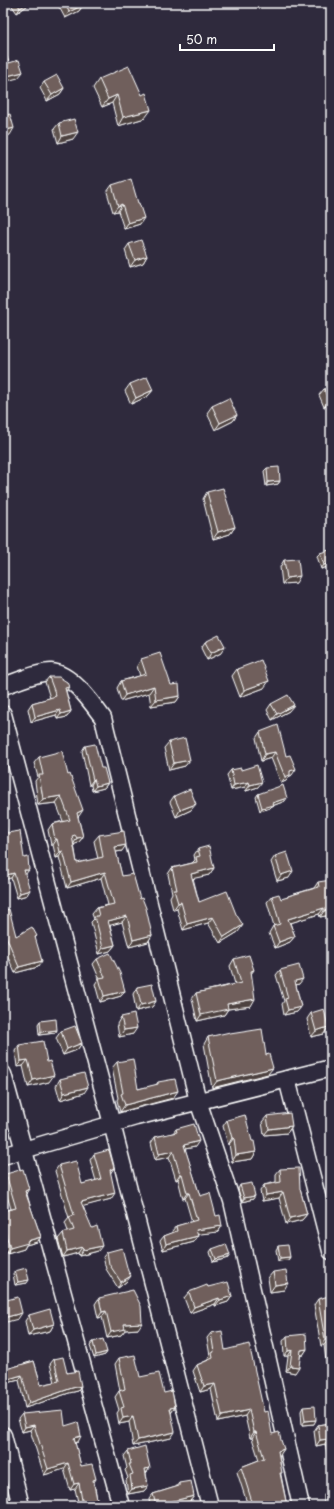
<svg xmlns="http://www.w3.org/2000/svg" width="334" height="1509" viewBox="0 0 334 1509" font-family="'Playpen Sans',sans-serif">
<style>
.lines{fill:none;stroke-linecap:round;stroke-linejoin:round}
.minor-casing{stroke:#fff;stroke-width:19}
.minor{stroke:#2f2a3d;stroke-width:16}
.wall{fill:#5f524f;stroke:#fff}
.shaded-wall{fill:#4e4240;stroke:#fff}
.building{fill:#6f5f5c;stroke:#fff}
</style>
<rect width="100%" height="100%" fill="#2f2a3d"/>
<filter id="ink" filterUnits="userSpaceOnUse"><feTurbulence type="fractalNoise" baseFrequency=".025" numOctaves="2"/><feDisplacementMap in="SourceGraphic" scale="8" xChannelSelector="R" yChannelSelector="G"/><feConvolveMatrix kernelMatrix="1 2 1 2 8 2 1 2 1" color-interpolation-filters="sRGB"/></filter>
<g filter="url(#ink)">
<g class="lines">
<g class="minor-casing">
<g id="minor">
<path d="M3 686C16 682 37 672 51 672 71 673 92 703 103 718L198 1101 232 1201 301 1506"/>
<path d="M3 714 112 1124 210 1506"/>
<path d="M3 1074 121 1506"/>
<path d="M287 1079 331 1251"/>
<path d="M3 1156 136 1117 331 1068"/>
<path d="M3 1435 21 1506"/>
</g>
</g>
<use href="#minor" class="minor"/>
</g>
<g class="wall">
<path d="M10 3H35L33 5 31 3 17 13Z"/>
<path d="M57 3H82L83 5 79 11 65 18Z"/>
<path d="M99 79 145 118 118 126 112 103 102 107 93 88Z"/>
<path d="M44 82 64 88 60 94 47 101 40 88Z"/>
<path d="M59 123 73 139 58 143 54 129Z"/>
<path d="M112 185 140 224 124 229 118 211 113 212 107 192Z"/>
<path d="M129 244 147 256 143 263 130 267 125 250Z"/>
<path d="M130 384 153 390 148 396 131 404 125 391Z"/>
<path d="M324 389 331 405 324 407 319 395Z"/>
<path d="M212 406 237 415 233 421 215 430 207 413Z"/>
<path d="M267 468 280 481 278 484 266 486 264 471Z"/>
<path d="M207 492 235 527 230 534 213 539 203 499Z"/>
<path d="M320 553 331 557V566L321 569 317 556Z"/>
<path d="M284 560 296 583 282 584 280 567Z"/>
<path d="M205 642 221 653 207 660 201 648Z"/>
<path d="M141 659 171 685 180 696 176 702 151 706 149 693 121 701 117 688 121 681 140 676 137 666Z"/>
<path d="M237 669 264 688 240 697 232 676Z"/>
<path d="M49 677 69 687 66 691 71 711 67 717 57 719 56 715 31 722 28 709 32 703 50 698 45 682Z"/>
<path d="M271 704 289 711 272 720 267 710Z"/>
<path d="M260 732 286 756 292 775 290 776 286 781 281 783 271 758 261 761 256 738Z"/>
<path d="M169 742 190 760 185 766 169 770 164 748Z"/>
<path d="M85 746 101 768 108 783 104 788 92 791 91 785H89L82 751Z"/>
<path d="M39 757 68 775 79 816 78 817 83 837 78 843 74 844 77 863 98 859 94 841 99 835 122 851 116 852 122 876 140 899 152 935 148 942 129 947 122 922 110 925 115 945 110 951 99 954 91 922 94 919 92 914 97 908 108 905 101 878 67 888 59 857 56 858 53 845H51L48 830 52 824 63 821 56 803 38 805 35 781 38 777 34 763Z"/>
<path d="M231 770H241L258 787 246 791 245 787 231 790 227 775Z"/>
<path d="M258 794 285 801 272 806 270 808 260 811 256 797Z"/>
<path d="M174 796 191 810 176 817 170 802Z"/>
<path d="M7 833 26 874 27 895 17 898 11 878Z"/>
<path d="M198 849 214 868 209 875 193 878 199 902 238 932 220 943 208 923 183 930 177 909 173 910 170 897 172 893 168 874 172 868 192 863 195 860 194 855Z"/>
<path d="M275 856 289 878 277 881 271 862Z"/>
<path d="M318 882 331 915 320 917 319 914 290 923 295 936 290 942 275 948 269 933 273 926H274L267 902 272 896 281 899 287 898 288 896 314 888Z"/>
<path d="M3 911 16 936H37L35 938 38 967 15 973 3 946Z"/>
<path d="M97 959 125 991 121 996 100 1002 95 984 99 978 93 964Z"/>
<path d="M234 959 254 970 251 974V1006L228 1009 224 1015 197 1021 192 999 196 993 235 984 230 966Z"/>
<path d="M280 970 299 984 296 985 301 1007 297 1012 284 1015 282 1004 284 1001 276 975Z"/>
<path d="M137 987 156 1001 152 1007 136 1011 133 994Z"/>
<path d="M311 1013 328 1027 324 1034 311 1037 307 1019Z"/>
<path d="M121 1017 133 1034 119 1037 117 1024Z"/>
<path d="M40 1021 57 1030 55 1033 39 1035 38 1024Z"/>
<path d="M61 1031 82 1043 77 1050 63 1055 56 1038Z"/>
<path d="M230 1034 268 1074 212 1088 204 1044 208 1037Z"/>
<path d="M331 1034V1043L328 1038Z"/>
<path d="M19 1045 49 1082 28 1087 23 1066 17 1067 15 1051Z"/>
<path d="M117 1062 138 1089 156 1085 158 1082 173 1098 120 1112 117 1100 118 1098 112 1068Z"/>
<path d="M60 1079 84 1093 60 1100 56 1086Z"/>
<path d="M267 1116 292 1126 287 1133 264 1135 262 1122Z"/>
<path d="M227 1120 252 1141 256 1152 252 1159 232 1162 229 1144 228 1145 223 1126Z"/>
<path d="M176 1129 195 1147 185 1149 200 1196 216 1216 222 1226 218 1232 197 1234 194 1242 163 1250 160 1241 164 1236 173 1233 172 1231 176 1226 192 1222 185 1198 183 1199 178 1179 176 1180 169 1157 155 1160 151 1143 155 1137 173 1133Z"/>
<path d="M94 1154 110 1173 111 1199 83 1206 98 1251 79 1256 78 1253 63 1257 58 1239 63 1233 68 1231 65 1223 69 1218 55 1171 59 1165 82 1184 96 1181 90 1160Z"/>
<path d="M280 1169 300 1189 307 1214 302 1220 286 1224 279 1198 262 1201 260 1191 264 1185 276 1182V1174Z"/>
<path d="M6 1174 26 1194 41 1237 37 1242 26 1245 24 1249 7 1254 3 1242V1211L11 1209 3 1182V1178Z"/>
<path d="M240 1185 253 1199 242 1202 238 1189Z"/>
<path d="M278 1246 290 1257 288 1260 278 1261 276 1250Z"/>
<path d="M212 1249 228 1258 213 1262 210 1252Z"/>
<path d="M107 1252 128 1271 127 1281 118 1288 106 1269 103 1257Z"/>
<path d="M15 1271 27 1283 15 1285 13 1274Z"/>
<path d="M273 1272 284 1290 270 1292 268 1278Z"/>
<path d="M208 1287 232 1296 228 1302 215 1306V1304L190 1313 184 1298 189 1292Z"/>
<path d="M99 1298 138 1329 125 1330 121 1335 107 1338 102 1317 98 1318 95 1304Z"/>
<path d="M318 1299 331 1304V1373L330 1368 327 1369 324 1345 321 1346 314 1305Z"/>
<path d="M29 1315 54 1324 50 1331 28 1336 25 1321Z"/>
<path d="M211 1333 225 1350 264 1412 272 1434 284 1449 279 1455 281 1475 287 1506H248L237 1472 241 1467 259 1460 252 1438H250L245 1416 218 1422 211 1389 200 1392 193 1371 197 1365 208 1360V1359L210 1356 207 1338Z"/>
<path d="M287 1336 307 1349 303 1355H301L295 1373 286 1371 288 1356H284L283 1341Z"/>
<path d="M93 1342 107 1352 105 1355 94 1358 90 1346Z"/>
<path d="M119 1358 140 1377 164 1393 175 1407 171 1413V1438L133 1446 129 1422 119 1424 117 1413 119 1410 115 1397 119 1391H120L115 1364Z"/>
<path d="M54 1359 81 1386 78 1391 69 1393 25 1408 19 1380 3 1384V1370L34 1361 41 1385 55 1382 50 1364Z"/>
<path d="M303 1407 314 1424 302 1425 301 1411Z"/>
<path d="M22 1414 65 1426 78 1442 75 1443 81 1466 96 1479 94 1482 97 1499 96 1501 97 1506H79L75 1489 70 1490 64 1469 44 1475 30 1430 22 1432 18 1419Z"/>
<path d="M331 1423V1470L325 1444 316 1446 314 1431 318 1425Z"/>
<path d="M128 1451 150 1468 146 1473 148 1486 144 1491 128 1494 126 1480 128 1478 125 1470 127 1468 124 1456Z"/>
<path d="M179 1483 194 1496 190 1501 173 1506H150L149 1499 153 1494 176 1487Z"/>
<path d="M328 1489 331 1506H324V1495Z"/>
</g>
<g class="shaded-wall">
<path d="M28 3H31L17 13 20 8Z"/>
<path d="M83 5 79 11 65 18 69 12Z"/>
<path d="M23 72 18 78 3 82V77Z"/>
<path d="M64 88 60 94 47 101 52 95Z"/>
<path d="M117 95 112 103 102 107 108 99Z"/>
<path d="M151 110 145 118 118 126 123 117Z"/>
<path d="M14 128 10 135 3 137V131Z"/>
<path d="M78 132 73 139 58 143 62 136Z"/>
<path d="M122 204 118 211 113 212 118 206Z"/>
<path d="M144 218 140 224 124 229 128 223Z"/>
<path d="M147 256 143 263 130 267 135 260Z"/>
<path d="M153 390 148 396 131 404 136 398Z"/>
<path d="M331 400V405L324 407 329 401Z"/>
<path d="M237 415 233 421 215 430 220 423Z"/>
<path d="M280 481 278 484 266 486 268 482Z"/>
<path d="M235 527 230 534 213 539 218 532Z"/>
<path d="M331 563V566L321 569 324 565Z"/>
<path d="M300 576 296 583 282 584 287 578Z"/>
<path d="M225 646 221 653 207 660 211 653Z"/>
<path d="M269 681 264 688 240 697 244 690Z"/>
<path d="M154 686 149 693 121 701 125 695Z"/>
<path d="M180 696 176 702 151 706 156 700Z"/>
<path d="M294 705 289 711 272 720 277 714Z"/>
<path d="M60 710 56 715 31 722 35 717Z"/>
<path d="M71 711 67 717 57 719 61 714Z"/>
<path d="M275 752 271 758 261 761 265 754Z"/>
<path d="M190 760 185 766 169 770 174 763Z"/>
<path d="M296 769 292 775 290 776 286 781 281 783 290 771Z"/>
<path d="M94 779 91 785H89L93 780Z"/>
<path d="M249 782 245 787 231 790 234 785Z"/>
<path d="M262 782 258 787 246 791 250 785Z"/>
<path d="M108 783 104 788 92 791 96 786Z"/>
<path d="M61 796 56 803 38 805 43 799Z"/>
<path d="M287 798 285 801 272 806 270 808 260 811 262 808 272 803Z"/>
<path d="M196 804 191 810 176 817 180 810Z"/>
<path d="M83 810 79 816 73 819 77 813Z"/>
<path d="M83 837 78 843 73 845 77 838Z"/>
<path d="M55 839H57L53 845H51Z"/>
<path d="M126 845 122 851 110 853 115 847Z"/>
<path d="M63 851 59 857 56 858 60 852Z"/>
<path d="M214 868 209 875 187 880 191 874Z"/>
<path d="M24 870H29L25 875Z"/>
<path d="M293 871 289 878 277 881 281 875Z"/>
<path d="M105 872 101 878 67 888 71 882Z"/>
<path d="M14 873 11 878 3 880V876Z"/>
<path d="M30 890 27 895 17 898 20 893Z"/>
<path d="M181 902 177 909 173 910 178 903Z"/>
<path d="M324 908 319 914 284 925 288 919Z"/>
<path d="M331 909V915L320 917 324 911Z"/>
<path d="M127 916 122 922 104 927 108 921Z"/>
<path d="M213 917 208 923 183 930 187 924Z"/>
<path d="M243 925 238 932 220 943 224 937Z"/>
<path d="M152 935 148 942 129 947 133 940Z"/>
<path d="M295 936 290 942 275 948 279 942Z"/>
<path d="M115 945 110 951 99 954 103 948Z"/>
<path d="M42 961 38 967 15 973 19 967Z"/>
<path d="M303 979 299 984 291 986 295 981Z"/>
<path d="M125 991 121 996 100 1002 104 996Z"/>
<path d="M255 999 251 1006 228 1009 224 1015 197 1021 201 1015 227 1004Z"/>
<path d="M156 1001 152 1007 136 1011 141 1005Z"/>
<path d="M301 1007 297 1012 284 1015 288 1010Z"/>
<path d="M328 1027 324 1034 311 1037 316 1031Z"/>
<path d="M137 1028 133 1034 119 1037 124 1030Z"/>
<path d="M57 1030 55 1033 39 1035 41 1032Z"/>
<path d="M82 1043 77 1050 63 1055 67 1049Z"/>
<path d="M28 1060 23 1066 17 1067 21 1061Z"/>
<path d="M273 1068 268 1074 212 1088 217 1081Z"/>
<path d="M54 1075 49 1082 28 1087 33 1080Z"/>
<path d="M88 1087 84 1093 60 1100 64 1093Z"/>
<path d="M178 1091 173 1098 120 1112 125 1105Z"/>
<path d="M292 1126 287 1133 264 1135 269 1129Z"/>
<path d="M232 1138H234L229 1144 228 1145Z"/>
<path d="M199 1141 195 1147 180 1150 184 1145Z"/>
<path d="M173 1151 169 1157 155 1160 159 1154Z"/>
<path d="M256 1152 252 1159 232 1162 236 1155Z"/>
<path d="M114 1168 110 1174V1170Z"/>
<path d="M180 1174H182L178 1179 176 1180Z"/>
<path d="M29 1189 25 1195V1191Z"/>
<path d="M283 1192 279 1198 262 1201 266 1195Z"/>
<path d="M115 1193 111 1199 77 1208 81 1202Z"/>
<path d="M187 1193H189L185 1198 183 1199Z"/>
<path d="M255 1196 253 1199 242 1202 244 1198Z"/>
<path d="M307 1214 302 1220 286 1224 290 1218Z"/>
<path d="M222 1226 218 1232 192 1235 196 1230Z"/>
<path d="M198 1236 194 1242 163 1250 166 1244Z"/>
<path d="M41 1237 37 1242 26 1245 24 1249 7 1254 10 1248 27 1241Z"/>
<path d="M102 1246 98 1251 79 1256 83 1250Z"/>
<path d="M82 1247 78 1253 63 1257 67 1251Z"/>
<path d="M230 1255 228 1258 213 1262 216 1259Z"/>
<path d="M290 1257 288 1260 278 1261 280 1258Z"/>
<path d="M131 1276 127 1281 118 1288 121 1282Z"/>
<path d="M29 1280 27 1283 15 1285 18 1282Z"/>
<path d="M288 1283 284 1290 270 1292 275 1285Z"/>
<path d="M232 1296 228 1302 215 1306 220 1300Z"/>
<path d="M219 1298 215 1304 190 1313 194 1307Z"/>
<path d="M106 1311 102 1317 98 1318 102 1312Z"/>
<path d="M22 1313 18 1319 3 1323V1318Z"/>
<path d="M142 1323 138 1329 125 1330 121 1335 107 1338 111 1332 124 1324Z"/>
<path d="M54 1324 50 1331 28 1336 33 1330Z"/>
<path d="M329 1339 324 1345 321 1346 325 1340Z"/>
<path d="M307 1349 303 1355H298L301 1350Z"/>
<path d="M292 1350 288 1356H284L288 1351Z"/>
<path d="M107 1352 105 1355 94 1358 96 1355Z"/>
<path d="M331 1363V1367L330 1368 327 1369Z"/>
<path d="M290 1366 299 1367 295 1373 286 1371Z"/>
<path d="M22 1375 19 1380 3 1384V1382L5 1380Z"/>
<path d="M215 1384 211 1389 200 1392 204 1386Z"/>
<path d="M81 1386 78 1391 69 1393 25 1408 29 1403 72 1388Z"/>
<path d="M175 1407 171 1413 170 1408Z"/>
<path d="M249 1410 245 1416 218 1422 222 1416Z"/>
<path d="M133 1416 129 1422 119 1424 123 1418Z"/>
<path d="M316 1420 314 1424 302 1425 305 1421Z"/>
<path d="M34 1425 30 1430 22 1432 25 1427Z"/>
<path d="M175 1432 171 1438 133 1446 138 1440Z"/>
<path d="M254 1432H256L252 1438H250Z"/>
<path d="M81 1436 78 1442 70 1444 74 1438Z"/>
<path d="M329 1439 325 1444 316 1446 320 1440Z"/>
<path d="M284 1449 280 1455 274 1456 278 1451Z"/>
<path d="M68 1463 64 1469 44 1475 48 1469Z"/>
<path d="M150 1468 146 1473 141 1475 145 1469Z"/>
<path d="M79 1483 75 1489 70 1490 74 1484Z"/>
<path d="M148 1486 144 1491 128 1494 132 1489Z"/>
<path d="M194 1496 190 1501 173 1506H163L165 1503Z"/>
</g>
<g class="building">
<path d="M17 3H28L20 8Z"/>
<path d="M65 3H82L83 5 69 12Z"/>
<path d="M7 57 9 63 19 60 23 72 3 77V58Z"/>
<path d="M129 66 142 95 146 93 151 110 123 117 117 95 108 99 99 79Z"/>
<path d="M57 75 64 88 52 95 44 82Z"/>
<path d="M10 114 14 128 3 131V116Z"/>
<path d="M74 119 78 132 62 136 59 123Z"/>
<path d="M131 179 138 203H139L144 218 128 223 122 204 118 206 112 185Z"/>
<path d="M141 240 147 256 135 260 129 244Z"/>
<path d="M147 377 153 390 136 398 130 384Z"/>
<path d="M331 386V400L329 401 324 389Z"/>
<path d="M229 398 237 415 220 423 212 406Z"/>
<path d="M279 467 280 481 268 482 267 468Z"/>
<path d="M223 488 235 527 218 532 207 492Z"/>
<path d="M329 550 331 557V563L324 565 320 553Z"/>
<path d="M298 559 300 576 287 578 284 560Z"/>
<path d="M219 635 225 646 211 653 205 642Z"/>
<path d="M160 653 171 685 179 684 180 696 156 700 154 686 125 695 121 681 146 674 141 659Z"/>
<path d="M261 660 269 681 244 690 237 669Z"/>
<path d="M49 677H59L67 682 69 687 65 688 71 711 61 714 60 710 35 717 32 703 56 696Z"/>
<path d="M288 695 294 705 277 714 271 704Z"/>
<path d="M278 725 286 756 290 755 296 769 290 771V775L285 777 275 752 265 754 260 732Z"/>
<path d="M185 738 190 760 174 763 169 742Z"/>
<path d="M95 744 101 768H104L108 783 96 786 94 779 93 780 85 746Z"/>
<path d="M62 751 68 775 70 774 83 810 77 813 83 837 77 838 75 835 72 836 77 863 103 857 99 835 124 831 126 845 115 847 122 876 133 874 140 899 142 898 146 908 152 935 133 940 127 916 108 921 115 945 103 948 95 916H99L97 908 114 904 105 872 71 882 63 851 60 852 57 839H55L52 824 70 820 61 796 43 799 39 775H43L39 757Z"/>
<path d="M257 765 262 782 250 785 249 782 234 785 231 770 241 768V770Z"/>
<path d="M283 785 287 798 272 803 273 805 262 808 258 794Z"/>
<path d="M190 789 196 804 180 810 174 796Z"/>
<path d="M3 815 7 833 20 831 24 858 28 857 29 870H24L30 890 20 893 14 873 3 876Z"/>
<path d="M209 846 214 868 191 874 199 902 227 891 236 914 243 925 224 937 213 917 187 924 181 902 178 903 174 890H177L172 868 197 862 196 857 200 856 198 849Z"/>
<path d="M287 852 293 871 281 875 275 856Z"/>
<path d="M331 880V909L324 911V908L288 919 295 936 279 942 273 926 280 924 272 896 279 894 281 899 288 897V896L319 887 318 882Z"/>
<path d="M9 909 16 936 32 927 37 936 35 937 42 961 19 967 3 929V911Z"/>
<path d="M110 953 120 973 125 991 104 996 99 978 105 977 97 959Z"/>
<path d="M249 955 254 970 251 971 255 999 227 1004 228 1009 201 1015 196 993 241 983 234 959Z"/>
<path d="M299 965 303 979 295 981 301 1007 288 1010 285 999 288 998 280 970Z"/>
<path d="M152 984 156 1001 141 1005 137 987Z"/>
<path d="M324 1009 328 1027 316 1031 311 1013Z"/>
<path d="M134 1014 137 1028 124 1030 121 1017Z"/>
<path d="M56 1019 57 1030 41 1032 40 1021Z"/>
<path d="M75 1026 82 1043 67 1049 61 1031Z"/>
<path d="M262 1029 266 1055 269 1054 273 1068 217 1081 208 1037 230 1032V1034Z"/>
<path d="M43 1041 47 1062 50 1061 54 1075 33 1080 28 1060 21 1061 19 1045Z"/>
<path d="M133 1059 138 1089 158 1084V1082L175 1079 178 1091 125 1105 121 1094 123 1093 117 1062Z"/>
<path d="M84 1073 88 1087 64 1093 60 1079Z"/>
<path d="M290 1113 292 1126 269 1129 267 1116Z"/>
<path d="M245 1115 252 1141H254L256 1152 236 1155 234 1138H232L227 1120Z"/>
<path d="M194 1124 199 1141 184 1145 200 1196 210 1193 216 1216 220 1215 222 1226 196 1230 198 1236 166 1244 164 1236 177 1231 176 1226 197 1220 189 1193H187L182 1174H180L173 1151 159 1154 155 1137 177 1132 176 1129Z"/>
<path d="M109 1150 114 1168 110 1170 115 1193 81 1202 92 1228 97 1226 102 1246 83 1250 82 1247 67 1251 63 1233 74 1230 69 1217 74 1215 59 1165 76 1161 82 1184 101 1179 94 1154Z"/>
<path d="M299 1168 300 1189 307 1214 290 1218 283 1192 266 1195 264 1185 281 1182 280 1169Z"/>
<path d="M23 1169 29 1189 25 1191 41 1237 27 1241 28 1243 10 1248 3 1224V1211L16 1208 6 1174Z"/>
<path d="M252 1183 255 1196 244 1198 240 1185Z"/>
<path d="M226 1244 230 1255 216 1259 212 1249Z"/>
<path d="M288 1245 290 1257 280 1258 278 1246Z"/>
<path d="M122 1248 128 1271 131 1276 121 1282 109 1264 107 1252Z"/>
<path d="M26 1268 29 1280 18 1282 15 1271Z"/>
<path d="M286 1270 288 1283 275 1285 273 1272Z"/>
<path d="M228 1282 232 1296 220 1300 219 1298 194 1307 189 1292 207 1285 208 1287Z"/>
<path d="M133 1290 141 1306 142 1323 124 1324 125 1329 111 1332 106 1311 102 1312 99 1298Z"/>
<path d="M329 1296 331 1304V1360L329 1339 325 1340 318 1299Z"/>
<path d="M18 1297 22 1313 3 1318V1301Z"/>
<path d="M50 1309 54 1324 33 1330 29 1315Z"/>
<path d="M222 1331 225 1350 249 1344 264 1412 268 1411 272 1434 279 1432 281 1440 284 1449 278 1451 282 1473H280L287 1506H255V1505H253L241 1467 264 1458 256 1432H254L249 1410 222 1416 215 1384 204 1386 197 1365 213 1358 212 1353 214 1352 211 1333Z"/>
<path d="M306 1334 307 1349 301 1350 299 1367 290 1366 292 1350 288 1351 287 1336Z"/>
<path d="M103 1339 107 1352 96 1355 93 1342Z"/>
<path d="M135 1355 140 1377 159 1373 164 1393 172 1391 175 1407 170 1408 175 1432 138 1440 133 1416 123 1418 121 1408 124 1407 119 1391 125 1389 119 1358Z"/>
<path d="M63 1357 67 1373 78 1371 81 1386 72 1388 29 1403 22 1375 5 1380 3 1373V1370L34 1361 41 1385 59 1381 54 1359Z"/>
<path d="M315 1406 316 1420 305 1421 303 1407Z"/>
<path d="M63 1410 65 1426 78 1422 81 1436 74 1438 81 1466 92 1464 96 1479 93 1480 97 1499 96 1500 97 1506H83L79 1483 74 1484 68 1463 48 1469 34 1425 25 1427 22 1414Z"/>
<path d="M331 1423V1446L329 1439 320 1440 318 1425Z"/>
<path d="M145 1446 150 1468 145 1469 148 1486 132 1489 130 1475 133 1474 129 1464H131L128 1451Z"/>
<path d="M191 1481 194 1496 165 1503 166 1506H156L153 1494 179 1486V1483Z"/>
<path d="M328 1489H331V1504H329Z"/>
<path d="M3 1498 6 1505 3 1506Z"/>
<path d="M206 1503 209 1506H193V1505Z"/>
</g>
</g>
<rect width="334" height="1509" fill="none" stroke="#2f2a3d" stroke-width="16"/>
<rect x="8" y="8" width="318" height="1493" fill="none" stroke="#fff" stroke-width="1.5" filter="url(#ink)"/>
<path d="M180 44v6h94v-6" fill="none" stroke="#ffffff" stroke-width="2"/>
<text x="186" y="44" font-size="12" fill="#ffffff" stroke="#2f2a3d" stroke-width="3" paint-order="stroke">50 m</text>
</svg>
